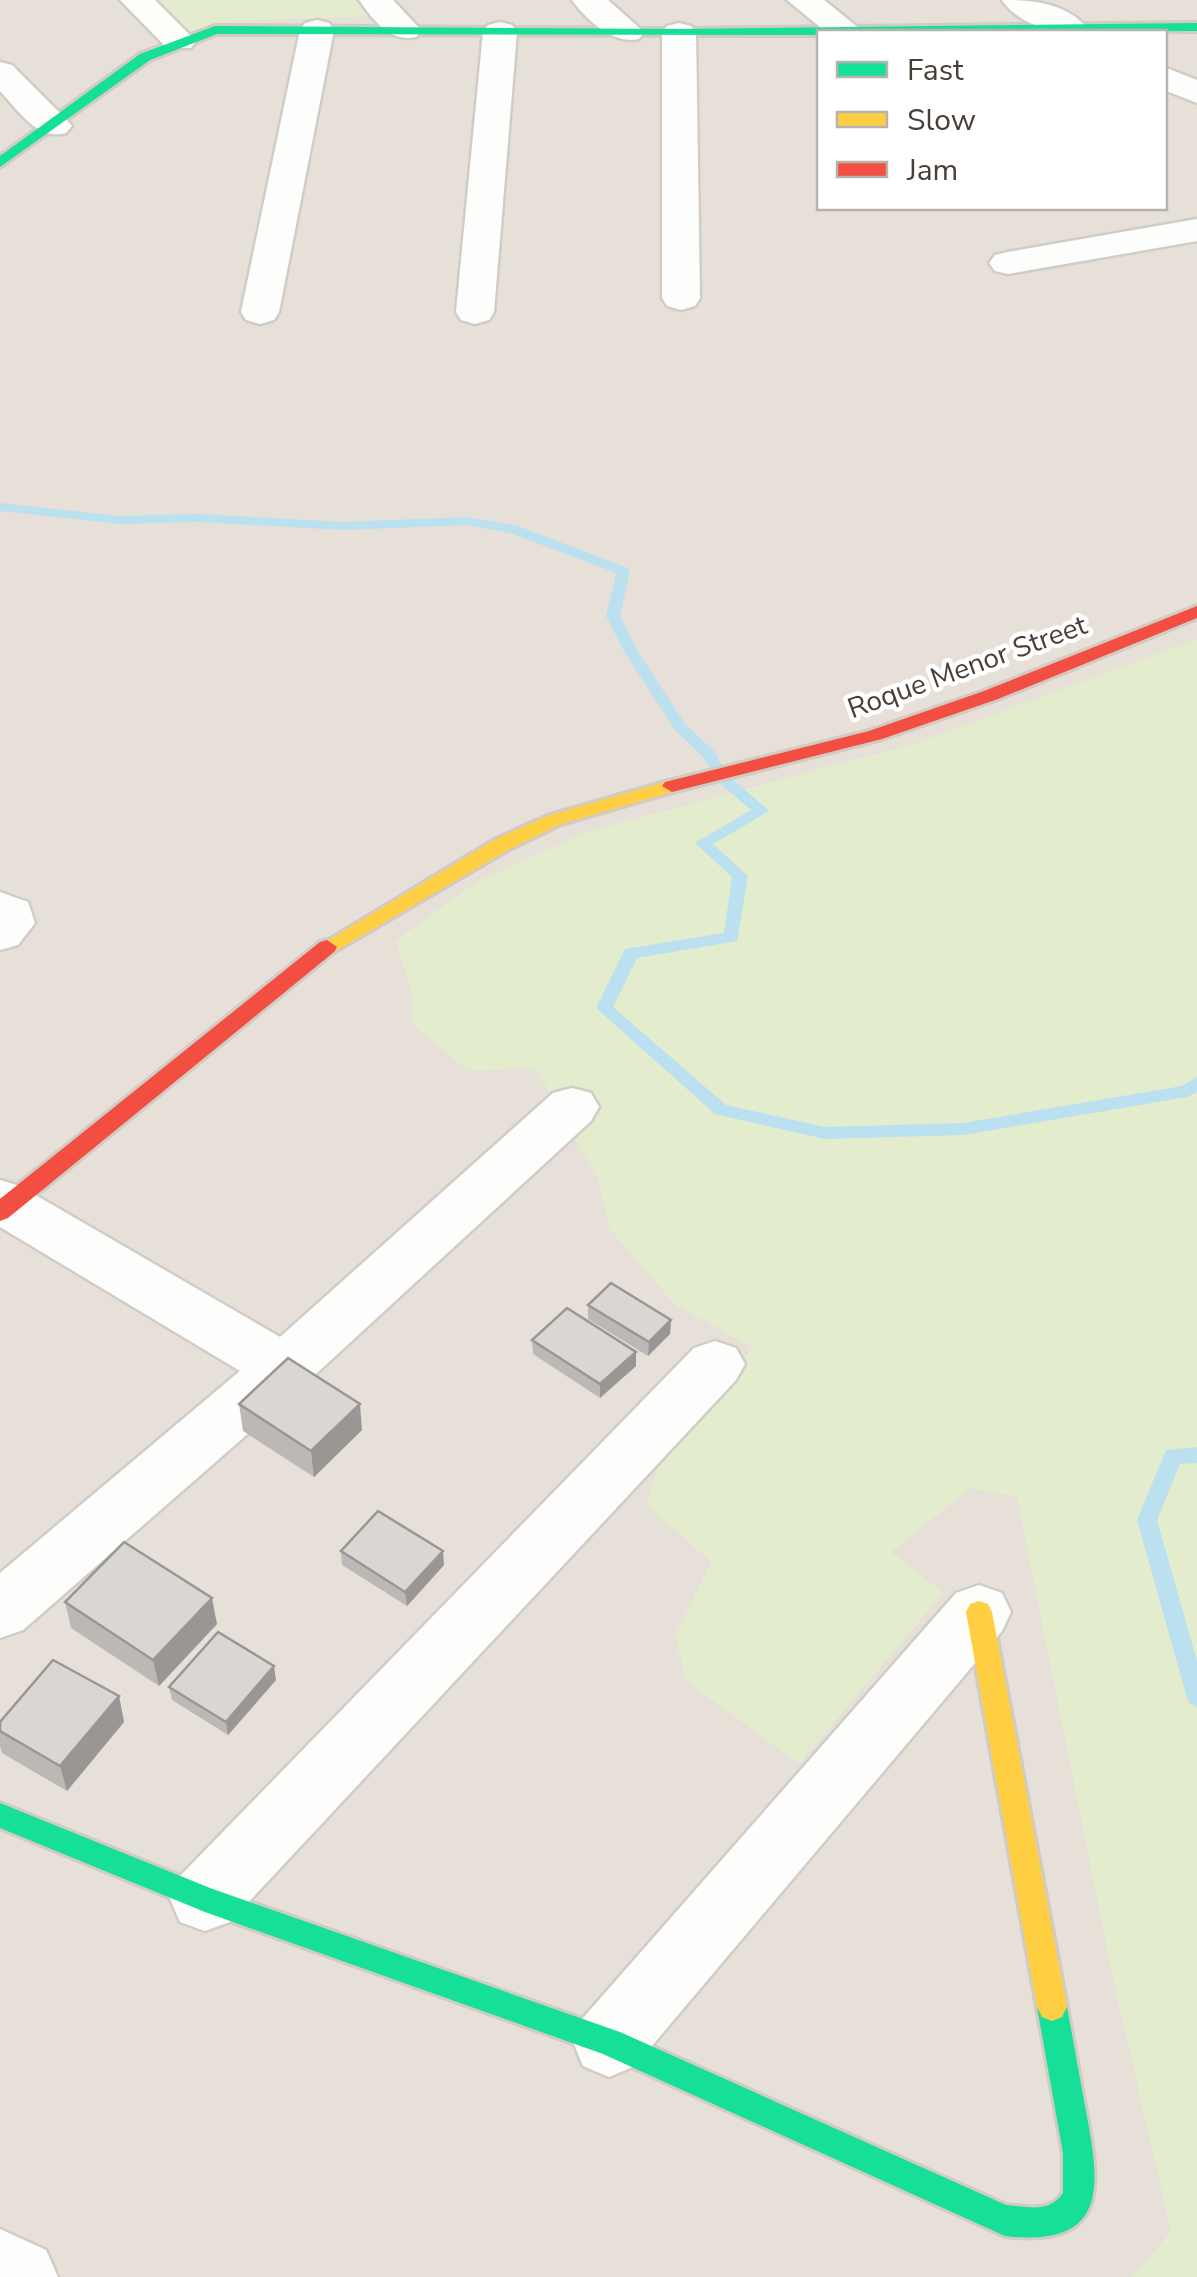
<svg xmlns="http://www.w3.org/2000/svg" width="1197" height="2277" viewBox="0 0 1197 2277" font-family="'Nunito Sans',sans-serif">
<style>
.residential{fill:#e6e0d9;fill-rule:evenodd}
.green{fill:#e3eccc}
.lines{fill:none;stroke-linecap:round;stroke-linejoin:round}
.stream{fill:#bbe0f0;fill-rule:evenodd}
.street-casing{stroke:#d0cdc9;stroke-width:5}
.fast-casing{stroke:#d1cbc3;stroke-width:6}
.slow-casing{stroke:#d1cbc3;stroke-width:6}
.jam-casing{stroke:#d1cbc3;stroke-width:6}
.street{fill:#fdfdfc;fill-rule:evenodd}
.fast{fill:#16e098;fill-rule:evenodd}
.slow{fill:#ffcf43;fill-rule:evenodd}
.jam{fill:#f24e42;fill-rule:evenodd}
.wall{fill:#bbb8b5}
.shaded-wall{fill:#999694}
.building{fill:#dad6d3;stroke:#999694;stroke-width:2.5}
.labels{text-anchor:middle;stroke-width:9;stroke-linejoin:round;paint-order:stroke}
.street-label{font-size:28px;fill:#484037;stroke:#fff}
</style>
<rect width="100%" height="100%" fill="#f2efec"/>
<path class="residential" d="M0 0H1197V2277H0ZM820 32H1164V208H820Z"/>
<g class="green">
<path d="M147 0H364L380 16 233 21 186 37Z"/>
<path d="M1197 639V2277H1132L1171 2232 1111 1970 1017 1497 971 1488 891 1552 943 1593 799 1764 686 1681 675 1635 711 1562 647 1505 658 1464 753 1347 675 1305 609 1228 598 1180 536 1068 468 1071 412 1024 411 989 395 941 475 883 586 832 920 742Z"/>
</g>
<g class="lines">
<g class="stream">
<path d="M0 503 120 516 199 514 343 522 467 517 518 526 628 568 630 571 620 616 639 653 685 724 714 751 728 775 769 811 713 844 748 876 737 941 637 958 613 1007 726 1105 825 1127 963 1123 1182 1086 1197 1077V1092L1187 1097 963 1135 825 1139 715 1114 596 1008 625 949 724 933 732 877 695 843 751 810 717 781 703 757 675 730 625 653 606 616 616 573 510 533 467 525 343 530 199 522 120 524 0 511Z"/>
<path d="M1197 1447V1463L1180 1464 1157 1520 1197 1661V1707L1190 1704 1187 1698 1137 1520 1166 1450Z"/>
</g>
<g class="street-casing">
<g id="street">
<path d="M120 0H155L196 41 191 48H167Z"/>
<path d="M359 0H393L421 30 416 37C390 43 373 20 359 0Z"/>
<path d="M572 0H608L644 32 639 39C614 45 586 20 572 0Z"/>
<path d="M787 0H824L860 29 857 32H826Z"/>
<path d="M1002 0C1033 0 1070 3 1090 32 1059 34 1021 28 1002 0Z"/>
<path d="M317 20 329 23 334 30 279 312 274 320 260 324 246 320 241 312 300 30 305 23Z"/>
<path d="M500 22 512 25 517 32 494 312 489 320 475 324 461 320 456 312 483 32 488 25Z"/>
<path d="M679 23 691 26 696 33 700 298 695 306 681 310 667 306 662 298V33L667 26Z"/>
<path d="M0 62 12 65 66 119 72 126 66 133C37 141 19 111 0 91Z"/>
<path d="M1164 67 1197 80V103L1164 90Z"/>
<path d="M1197 219V241L1008 274 995 271 989 263 995 255 1008 252Z"/>
<path d="M0 892 28 902 35 923 18 945 0 950Z"/>
<path d="M572 1088 591 1093 599 1107 591 1121 305 1384 23 1630 0 1638V1573L240 1371 0 1227V1180L20 1186 280 1337 553 1093Z"/>
<path d="M715 1341 736 1348 745 1364 736 1380 230 1922 205 1931 180 1922 170 1899 180 1876 694 1348Z"/>
<path d="M979 1585 1002 1593 1011 1612 1002 1631 635 2066 609 2077 583 2066 573 2042 583 2018 956 1593Z"/>
<path d="M0 2229 46 2250 58 2277H0Z"/>
</g>
</g>
<g class="fast-casing">
<g id="fast">
<path d="M1197 23V31L820 32V35L217 34 150 60 0 167V156L140 54 215 26 679 29Z"/>
<path d="M0 1803 210 1888 620 2032 1006 2205C1028 2207 1050 2213 1063 2193V2153L1037 2007 1042 1997 1052 1993 1062 1997 1067 2007C1073 2040 1079 2073 1085 2106 1100 2184 1111 2248 1005 2236L603 2054 205 1912 0 1828Z"/>
</g>
</g>
<g class="slow-casing">
<g id="slow">
<path d="M672 780 682 786 679 790 561 824 508 850 334 952H320L317 947 494 840 547 816Z"/>
<path d="M979 1601 988 1604 992 1612 1067 2007 1062 2017 1052 2021 1042 2017 1037 2007 966 1612 970 1604Z"/>
</g>
</g>
<g class="jam-casing">
<g id="jam">
<path d="M1197 606V618L998 699 882 739 672 792 662 786 665 782 869 731 984 691Z"/>
<path d="M327 940 337 947 334 952 8 1218 0 1221V1199L320 942Z"/>
</g>
</g>
<use href="#street" class="street"/>
<use href="#fast" class="fast"/>
<use href="#slow" class="slow"/>
<use href="#jam" class="jam"/>
</g>
<g class="wall">
<path d="M588 1305 671 1320 670 1334 648 1356 588 1319Z"/>
<path d="M532 1340 636 1366 600 1398 533 1354Z"/>
<path d="M239 1404 362 1430 314 1477 243 1431Z"/>
<path d="M341 1551 444 1565 407 1606 342 1565Z"/>
<path d="M65 1602 217 1624 159 1686 71 1628Z"/>
<path d="M276 1680 228 1735 172 1700 169 1687Z"/>
<path d="M119 1696 124 1722 67 1791 2 1753 0 1746V1722Z"/>
</g>
<g class="shaded-wall">
<path d="M671 1320 670 1334 648 1356 649 1342Z"/>
<path d="M636 1352V1366L600 1398V1384Z"/>
<path d="M360 1404 362 1430 314 1477 311 1451Z"/>
<path d="M443 1551 444 1565 407 1606 405 1592Z"/>
<path d="M212 1598 217 1624 159 1686 153 1660Z"/>
<path d="M274 1666 276 1680 228 1735 226 1722Z"/>
<path d="M119 1696 124 1722 67 1791 60 1766Z"/>
</g>
<g class="building">
<path d="M611 1283 671 1320 649 1342 588 1305Z"/>
<path d="M567 1308 636 1352 600 1384 532 1340Z"/>
<path d="M288 1358 360 1404 311 1451 239 1404Z"/>
<path d="M378 1511 443 1551 405 1592 341 1551Z"/>
<path d="M124 1542 212 1598 153 1660 65 1602Z"/>
<path d="M218 1632 274 1666 226 1722 169 1687Z"/>
<path d="M53 1660 119 1696 60 1766 0 1731V1722Z"/>
</g>
<g class="labels">
<g class="street-label">
<text transform="translate(967 666) rotate(-20)" y="10">Roque Menor Street</text>
</g>
</g>
<rect x="817" y="30" width="350" height="180" fill="#ffffff" stroke="#b6b3af" stroke-width="2.5"/>
<rect x="837" y="62" width="50" height="15" fill="#16e098" stroke="#b6b3af" stroke-width="2.5"/>
<text x="907" y="80" font-size="30" fill="#484037">Fast</text>
<rect x="837" y="112" width="50" height="15" fill="#ffcf43" stroke="#b6b3af" stroke-width="2.5"/>
<text x="907" y="130" font-size="30" fill="#484037">Slow</text>
<rect x="837" y="162" width="50" height="15" fill="#f24e42" stroke="#b6b3af" stroke-width="2.5"/>
<text x="907" y="180" font-size="30" fill="#484037">Jam</text>
</svg>
